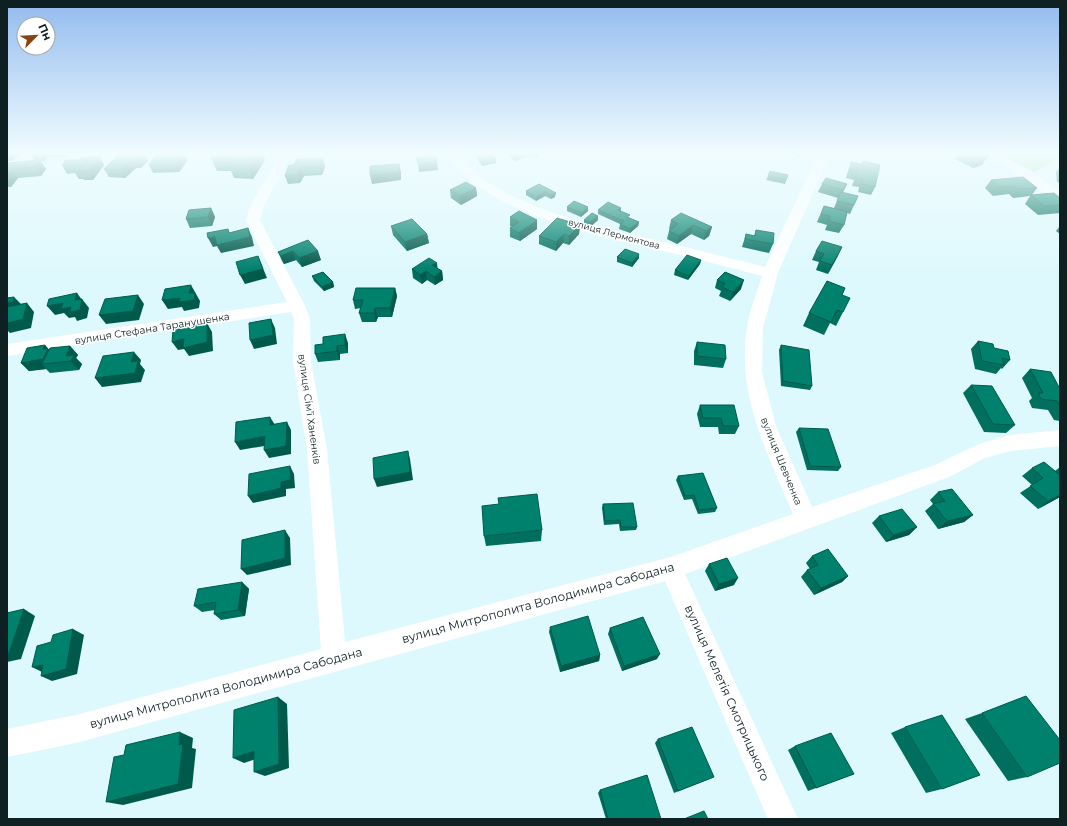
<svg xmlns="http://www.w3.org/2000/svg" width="1067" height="826" viewBox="0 0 1067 826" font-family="Montserrat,sans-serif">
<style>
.built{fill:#b9f1fa}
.green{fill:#9fe1a2}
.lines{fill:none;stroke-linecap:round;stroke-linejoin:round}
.minor{fill:#fff;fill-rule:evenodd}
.wall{fill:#006f5e}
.shaded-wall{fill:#005a4c}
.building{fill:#00816d;stroke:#005a4c}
.labels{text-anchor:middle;stroke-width:3;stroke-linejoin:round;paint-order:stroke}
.far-street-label{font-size:9px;fill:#0f2023;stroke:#fff}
.street-label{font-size:10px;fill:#0f2023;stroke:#fff}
.near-street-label{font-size:12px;fill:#0f2023;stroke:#fff}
</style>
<rect width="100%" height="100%" fill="#def9fd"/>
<path class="built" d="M34 154H71L62 163 25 162Z"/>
<path class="green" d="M1001 154H1060V158L1034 172Z"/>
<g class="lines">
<g class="minor">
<path d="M280 154H292L264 206 260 220 305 306 310 319 311 362 327 449 345 642 671 557 793 514C768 455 736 394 747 328 749 311 757 293 762 276 727 267 693 258 658 250 590 233 488 214 445 154H458C463 160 467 166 472 170 520 211 599 227 659 241 694 249 730 258 765 267L818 154H830L778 273 763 328 762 372 776 426 812 507 935 465 979 444 1010 435 1060 430V446L1010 451 985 458 949 477 685 574 798 819H768L665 581 76 743 7 757V729L76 715 321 649 307 449 293 362 294 319 291 312 7 356V344L287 302 246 220 250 206Z"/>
<path d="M984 154H1000L1027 169 1060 192V202L1055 201 1019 175Z"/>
</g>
</g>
<g class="wall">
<path d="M7 154H19L13 161H7Z"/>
<path d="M31 154H64L61 157H48L44 161H40L46 169 41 176 18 178 11 187H7V163L35 161Z"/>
<path d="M120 154H145L148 161 141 168H136L125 178 109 177 104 169Z"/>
<path d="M156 154H184L187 161 179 172 153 173 149 165Z"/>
<path d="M508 154H538V157L533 158 531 156 514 161Z"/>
<path d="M790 154H801L800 157Z"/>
<path d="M958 154H990L987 159 985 160 982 165 973 168 955 159Z"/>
<path d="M477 155 496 163 482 166 477 159Z"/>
<path d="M99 156 104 165 93 180H84L83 179H79L75 173 67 174 62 165 80 160Z"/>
<path d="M211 158 265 160 253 179 234 178 231 171H217Z"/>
<path d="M863 161 875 187 871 195 858 192 859 187 852 186 854 180 846 178 848 171 851 162 862 164Z"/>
<path d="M289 165 325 167 322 175 304 176 300 183 288 184 285 176Z"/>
<path d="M1060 167V183L1057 182 1056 172Z"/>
<path d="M788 175 785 184 766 180 768 176Z"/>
<path d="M991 180 1037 188 1032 195 1060 198V213L1038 215 1025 204 1030 196 1013 198 1009 194 993 196 985 188Z"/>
<path d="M539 184 555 197 551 199 545 196 536 201 526 195V191Z"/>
<path d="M822 184H847L843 193 854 205 850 214 847 213 844 225 839 233 825 230 827 225 817 222 824 206 834 208 838 198 818 192Z"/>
<path d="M476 188 477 196 461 205 451 198 450 190Z"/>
<path d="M567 207 588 211 581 217 567 211Z"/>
<path d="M211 208 215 217 212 226 190 228 186 219Z"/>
<path d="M621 208V211L629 218 639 222 638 226 630 233 619 229 620 224 598 214V210Z"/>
<path d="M598 216V220L590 227 584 224V220Z"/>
<path d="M510 217 537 229 520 241 510 237V228L512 227 510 226Z"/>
<path d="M671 220 712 227 709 236 704 240 691 234 677 244 667 239 669 231 670 230 669 229Z"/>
<path d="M580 225 579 234 569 245 563 243 556 251 539 244V236Z"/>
<path d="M391 226 427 234 429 243 407 251 393 235Z"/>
<path d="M1060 226V234L1056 231Z"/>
<path d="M756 230 773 244 769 253 742 247 746 234 754 236Z"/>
<path d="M308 240 321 260 302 267 296 260 284 264 282 261 278 252Z"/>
<path d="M842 247 828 274 816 270 819 262 812 260 816 251Z"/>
<path d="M617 257 639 258 632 267 617 262Z"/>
<path d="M701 260 700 264 688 280 674 275 675 270Z"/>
<path d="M412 269 442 271 443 280 435 285 427 280 422 284 413 278Z"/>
<path d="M312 276 333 282 334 287 324 291 314 281Z"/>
<path d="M717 280 741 289 730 301 719 296 721 291 715 288Z"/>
<path d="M395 288 397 296 392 317H378L376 322H362L359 313 361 308 355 309 353 300Z"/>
<path d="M842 295 843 312 836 326 830 323 824 335 803 326 809 313Z"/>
<path d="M978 341 994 348 1010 360 1002 369 1001 368 996 374 975 369 971 349Z"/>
<path d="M697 342 726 359 723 368 694 365V351Z"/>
<path d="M348 343V353L340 354V360L318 362 315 354V345Z"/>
<path d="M45 345 49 350 70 346 78 355 76 358 82 364 79 370 50 373 46 369 29 371 21 363Z"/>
<path d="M781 345 812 386 810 390 781 386 779 350Z"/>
<path d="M1030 369 1060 389V421L1054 420 1048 410 1032 408 1029 401 1032 398 1022 378Z"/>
<path d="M971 385 1015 425 1006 433 984 432 963 393Z"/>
<path d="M700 405 739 426 735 434H719L718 427H700L697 414Z"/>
<path d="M799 428 841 467 838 471 807 470 796 432Z"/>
<path d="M1060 467V497L1038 509 1020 493 1032 485 1022 476 1032 468 1055 471Z"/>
<path d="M678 476 717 508 715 512 698 514 692 499 684 500 676 480Z"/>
<path d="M938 492 973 515 964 522 938 529 925 511 933 504 930 500Z"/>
<path d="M603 504 637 527 636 530 620 531 619 524 604 525 602 508Z"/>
<path d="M879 516 917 527 909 535 886 542 872 523Z"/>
<path d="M542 530 541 541 486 546 484 536Z"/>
<path d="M812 556 848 576 842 582 814 595 801 577 807 570 810 569 806 563Z"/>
<path d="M709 564 734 585 715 591 705 571Z"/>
<path d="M242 582 249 589 245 616 221 620 214 614 215 610 202 612 194 606Z"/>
<path d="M550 627 600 655 599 661 560 672 549 632Z"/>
<path d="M610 628 657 659 622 671 608 634Z"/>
<path d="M982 713 1027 777 1008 781 965 719Z"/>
<path d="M905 727 942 789 926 793 891 733Z"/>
<path d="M658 739 709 779 674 793 655 743Z"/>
<path d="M795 746 854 774 808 791 788 750Z"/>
<path d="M600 790 661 819H606L598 793Z"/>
</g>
<g class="shaded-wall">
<path d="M8 154H19L13 161Z"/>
<path d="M40 154H46L48 157 44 161Z"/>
<path d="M59 154H64L61 157Z"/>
<path d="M142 154H145L148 161 141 168 136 160Z"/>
<path d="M182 154H184L187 161 179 172 175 164Z"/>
<path d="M256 154H263L265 160 253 179 248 166Z"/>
<path d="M514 154H531V156L514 161Z"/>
<path d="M533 154H538V157L533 158Z"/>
<path d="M985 154H990L987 159 985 160 982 165 973 168 978 160 983 158Z"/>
<path d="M99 156 104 165 93 180 88 171 78 172 83 179 78 171 88 157 93 165Z"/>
<path d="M323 158 325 167 322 175 319 167Z"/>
<path d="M496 159V163L482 166V162Z"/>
<path d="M40 160 46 169 41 176 35 167Z"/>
<path d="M131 160 136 168 125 178 120 170Z"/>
<path d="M437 161 438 170 419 172 418 164Z"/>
<path d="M399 164 401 172V180L372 184 370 175Z"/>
<path d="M301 167 304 176 300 183 297 175Z"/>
<path d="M12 169 18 178 11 187 7 181V175Z"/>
<path d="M476 188 477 196 461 205 460 196Z"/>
<path d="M545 192V196L536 201V197Z"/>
<path d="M556 193 555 197 551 199V195Z"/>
<path d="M588 207V211L581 217 582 213Z"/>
<path d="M211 208 215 217 212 226 208 217Z"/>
<path d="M598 216V220L590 227V222Z"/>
<path d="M537 220V229L520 241 519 233Z"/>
<path d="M639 222 638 226 630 233V229Z"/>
<path d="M580 225 579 234 569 245V236Z"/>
<path d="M693 225 691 234 677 244 679 236Z"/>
<path d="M712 227 709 236 704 240 706 231Z"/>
<path d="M248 228 252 237 254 246 221 253 217 246 213 247 208 238 229 233 228 229 232 238Z"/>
<path d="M427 234 429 243 407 251 405 242Z"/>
<path d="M564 234 563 243 556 251V242Z"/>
<path d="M842 247 838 256 828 274 832 265Z"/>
<path d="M293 251 296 260 284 264 281 256Z"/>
<path d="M318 251 321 260 302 267 299 258Z"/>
<path d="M639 254V258L632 267V263Z"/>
<path d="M258 256 267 278 245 284 240 275Z"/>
<path d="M701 260 700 264 688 280 689 276Z"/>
<path d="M437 263 438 272 432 265Z"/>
<path d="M426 271 427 280 422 284 420 275Z"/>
<path d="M442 271 443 280 435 285 434 277Z"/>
<path d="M744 280 741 289 730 301 733 292Z"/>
<path d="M333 282 334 287 324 291 322 287Z"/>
<path d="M191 285 200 301 199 308 184 311 182 307 168 309 162 300 189 293Z"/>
<path d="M395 288 397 296 392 317 390 308Z"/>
<path d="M77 293 82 300V299L89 308 87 318 77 321 75 317 69 318 64 313 55 315 47 306 63 303 71 307 75 300Z"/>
<path d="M138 295 144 304 139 320 106 324 99 315Z"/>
<path d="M14 297 22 305 7 308V303Z"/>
<path d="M27 303 34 312 31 328 10 333 7 330V323Z"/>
<path d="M375 308 378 317 376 322 374 313Z"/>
<path d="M271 319 275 328 277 344 254 349 250 340Z"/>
<path d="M207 323 212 332 213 351 189 356 184 349 178 350 172 342Z"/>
<path d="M345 334 348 343V353L345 345Z"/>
<path d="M45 345 53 354 42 364 46 369 29 371 21 363 43 349Z"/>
<path d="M70 346 78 355 76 358 82 364 79 370 66 356Z"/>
<path d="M337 346 340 354V360L337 351Z"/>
<path d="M134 352 141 360 140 364 145 370 141 382 102 387 95 378 131 362Z"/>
<path d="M270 417 275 425H270Z"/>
<path d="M287 422 291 430V454L269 458 264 450Z"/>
<path d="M265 436 270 445 240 450 235 442Z"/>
<path d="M408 451 410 459 413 480 377 487 374 479Z"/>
<path d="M290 466 294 474 295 488 286 489V496L253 503 248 496 281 482Z"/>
<path d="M1060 495V497L1038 509 1048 501Z"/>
<path d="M973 515 964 522 938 529 947 521Z"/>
<path d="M917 527 909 535 886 542 893 535Z"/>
<path d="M285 530 290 538 291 565 247 575 241 569Z"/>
<path d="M848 576 842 582 814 595 821 588Z"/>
<path d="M738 578 734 585 715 591 719 584Z"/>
<path d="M242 582 249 589 245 616 238 610Z"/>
<path d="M24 609 35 616 21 659 7 662V654Z"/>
<path d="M73 629 84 635 77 674 52 681 41 676Z"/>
<path d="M660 654 657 659 622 671 624 666Z"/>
<path d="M600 655 599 661 560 672 561 666Z"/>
<path d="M43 665 44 673 32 667Z"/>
<path d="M278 697 287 704 289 768 265 776 254 772Z"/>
<path d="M180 732 193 738 192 748 196 749 192 788 123 805 106 802 179 745Z"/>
<path d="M254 751 265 756 244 763 233 758Z"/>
</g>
<g class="building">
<path d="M120 154H142L136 160H131L120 170 104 169Z"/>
<path d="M156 154H182L175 164 149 165Z"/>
<path d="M214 154H256L248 166H229L234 159 211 158Z"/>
<path d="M435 154 437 161 418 164 416 157Z"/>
<path d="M481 154H492L496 159 482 162 477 155Z"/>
<path d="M968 154H983L987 157 978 160Z"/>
<path d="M99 156 88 171 78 172 89 157Z"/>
<path d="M82 157H88L78 171H74L78 165H62L66 160H80Z"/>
<path d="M323 158 319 167H301L297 175 285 176 289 165H294L297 159Z"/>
<path d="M40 160 35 167 12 169 7 175V163Z"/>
<path d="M863 161 880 165 875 187 862 184 863 179 856 177 858 171 850 169 851 162 862 164Z"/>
<path d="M399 164V172L370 175V166Z"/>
<path d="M770 171 788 175 786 180 768 176Z"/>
<path d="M1023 177 1037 188 1019 189 1015 186 999 187 991 180Z"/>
<path d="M826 178 847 184 843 190 822 184Z"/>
<path d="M466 182 476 188 460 196 450 190Z"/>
<path d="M539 184 556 193 551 195 545 192 536 197 526 191Z"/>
<path d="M841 192 858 196 854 205 837 201Z"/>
<path d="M1054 193 1060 198V205L1044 206 1031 195Z"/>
<path d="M574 201 588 207 582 213 567 207Z"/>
<path d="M608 202 621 208 618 210 630 215 627 217 639 222 630 229 620 224 624 221 598 210Z"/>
<path d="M824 206 847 212 844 225 829 221 830 216 821 214Z"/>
<path d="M211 208 208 217 186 219 189 210Z"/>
<path d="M519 211 537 220 519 233 510 228 519 222 510 217Z"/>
<path d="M592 213 598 216 590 222 584 220Z"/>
<path d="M681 213 712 227 706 231 693 225 679 236 669 231 678 224 671 220Z"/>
<path d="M557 218 580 225 569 236 564 234 556 242 539 236Z"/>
<path d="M412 219 427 234 405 242 391 226Z"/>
<path d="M248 228 250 237 217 245 215 237 208 238 207 233 228 229 229 233Z"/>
<path d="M756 230 774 233 773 244 745 239 746 234 755 236Z"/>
<path d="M308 240 318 251 299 258 293 251 281 256 278 252Z"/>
<path d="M822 241 842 247 832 265 820 261 824 254 816 251Z"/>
<path d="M625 249 639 254 632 263 617 257Z"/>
<path d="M687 255 701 260 689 276 675 270Z"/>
<path d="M258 256 263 269 240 275 236 262Z"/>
<path d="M429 258 437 263 432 265 442 271 434 277 426 271 420 275 412 269Z"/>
<path d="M323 272 333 282 322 287 312 276Z"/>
<path d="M725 272 744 280 733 292 722 287 725 283 717 280Z"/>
<path d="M827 281 845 288 842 295 850 298 843 312 837 310 831 322 809 313Z"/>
<path d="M191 285 189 293H195L194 300 179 302 180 298 162 300 165 289Z"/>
<path d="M356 288H395L390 308H375L374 313H359L363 300H353Z"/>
<path d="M77 293 75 300 82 299 80 310 70 312 71 307 61 309 63 303 47 306 49 299Z"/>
<path d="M138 295 133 311 99 315 105 299Z"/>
<path d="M14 297 13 302 7 303V305V298Z"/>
<path d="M27 303 23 319 7 323V307Z"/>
<path d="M271 319 273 335 250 340 249 323Z"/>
<path d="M207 323V342L183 348 184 339 172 342 173 330Z"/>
<path d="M345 334V345L337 346V351L315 354V345L323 344V337Z"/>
<path d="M978 341 993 344 994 348 1008 351 1010 360 1002 358 1004 365 982 361Z"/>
<path d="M697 342 725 345 726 359 697 356Z"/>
<path d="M45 345 43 349H48L43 359 21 363 27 348Z"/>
<path d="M781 345 809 350 812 386 783 381Z"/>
<path d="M70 346 66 356 74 355 71 361 42 364 50 348Z"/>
<path d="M134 352 131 362 138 361 135 373 95 378 103 356Z"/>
<path d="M1030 369 1051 372 1060 389V406L1057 401 1041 399 1038 393H1043Z"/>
<path d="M971 385 992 386 1015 425 993 424Z"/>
<path d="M700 405H734L739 426H723L721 418H703Z"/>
<path d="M270 417V425L287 422 286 446 264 450 265 436 235 442 236 422Z"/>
<path d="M799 428 828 429 841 467 810 466Z"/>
<path d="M408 451 410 472 374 479 373 458Z"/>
<path d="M1044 462 1060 475V495L1048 501 1030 486 1043 478 1032 468Z"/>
<path d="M290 466V480L281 482V488L248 496 249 474Z"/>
<path d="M703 473 717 508 699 510 694 495 685 496 678 476Z"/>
<path d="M952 489 973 515 947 521 933 504 945 501 938 492Z"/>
<path d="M537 494 542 530 484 536 482 506 499 504 498 498Z"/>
<path d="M633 503 637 527H621L620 520 605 521 603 504Z"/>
<path d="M902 509 917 527 893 535 879 516Z"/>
<path d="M285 530V558L241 569 242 540Z"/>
<path d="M828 549 848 576 821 588 807 570 818 565 812 556Z"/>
<path d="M727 558 738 578 719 584 709 564Z"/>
<path d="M242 582 238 610 214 614 216 602 194 606 198 589Z"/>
<path d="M24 609 9 653 7 654V613Z"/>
<path d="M588 616 600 655 561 666 550 627Z"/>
<path d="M643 617 660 654 624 666 610 628Z"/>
<path d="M73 629 66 669 41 676 43 665 32 667 37 646 51 642 53 635Z"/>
<path d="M1026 696 1060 740V763L1027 777 982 713Z"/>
<path d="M278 697 279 764 254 772V751L233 758 234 710Z"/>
<path d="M942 715 980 775 942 789 905 727Z"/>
<path d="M692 727 714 777 678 791 658 739Z"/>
<path d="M180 732 179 745 183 744 178 784 106 802 114 757 124 755 126 745Z"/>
<path d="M831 733 854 774 816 788 795 746Z"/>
<path d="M647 775 661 819H608L600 790Z"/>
<path d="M704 811 708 819H684Z"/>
</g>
<linearGradient id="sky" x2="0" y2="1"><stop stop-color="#93bbef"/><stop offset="0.57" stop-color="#f0fcfe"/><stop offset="1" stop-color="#f0fcfe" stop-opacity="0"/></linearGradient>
<rect width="1067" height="270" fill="url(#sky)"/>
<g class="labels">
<g class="far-street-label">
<text transform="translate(614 234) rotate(15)" y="3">вулиця Лермонтова</text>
</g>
<g class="street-label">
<text transform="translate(152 328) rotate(-9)" y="4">вулиця Стефана Таранушенка</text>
<text transform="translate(310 409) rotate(82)" y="4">вулиця Сімʼї Ханенків</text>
<text transform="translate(782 461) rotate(68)" y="4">вулиця Шевченка</text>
</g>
<g class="near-street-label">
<text transform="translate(538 603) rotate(-15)" y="4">вулиця Митрополита Володимира Сабодана</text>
<text transform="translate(226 688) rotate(-15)" y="4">вулиця Митрополита Володимира Сабодана</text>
<text transform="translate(727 693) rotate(66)" y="4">вулиця Мелетія Смотрицького</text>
</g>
</g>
<rect width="1067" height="826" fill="none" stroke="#0f2023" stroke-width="16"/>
<g transform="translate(36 36) rotate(66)"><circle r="19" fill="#ffffff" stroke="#9fa6a7"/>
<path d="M0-3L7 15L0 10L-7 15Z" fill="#864412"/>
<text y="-6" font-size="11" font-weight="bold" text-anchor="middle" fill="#0f2023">Пн</text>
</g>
</svg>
